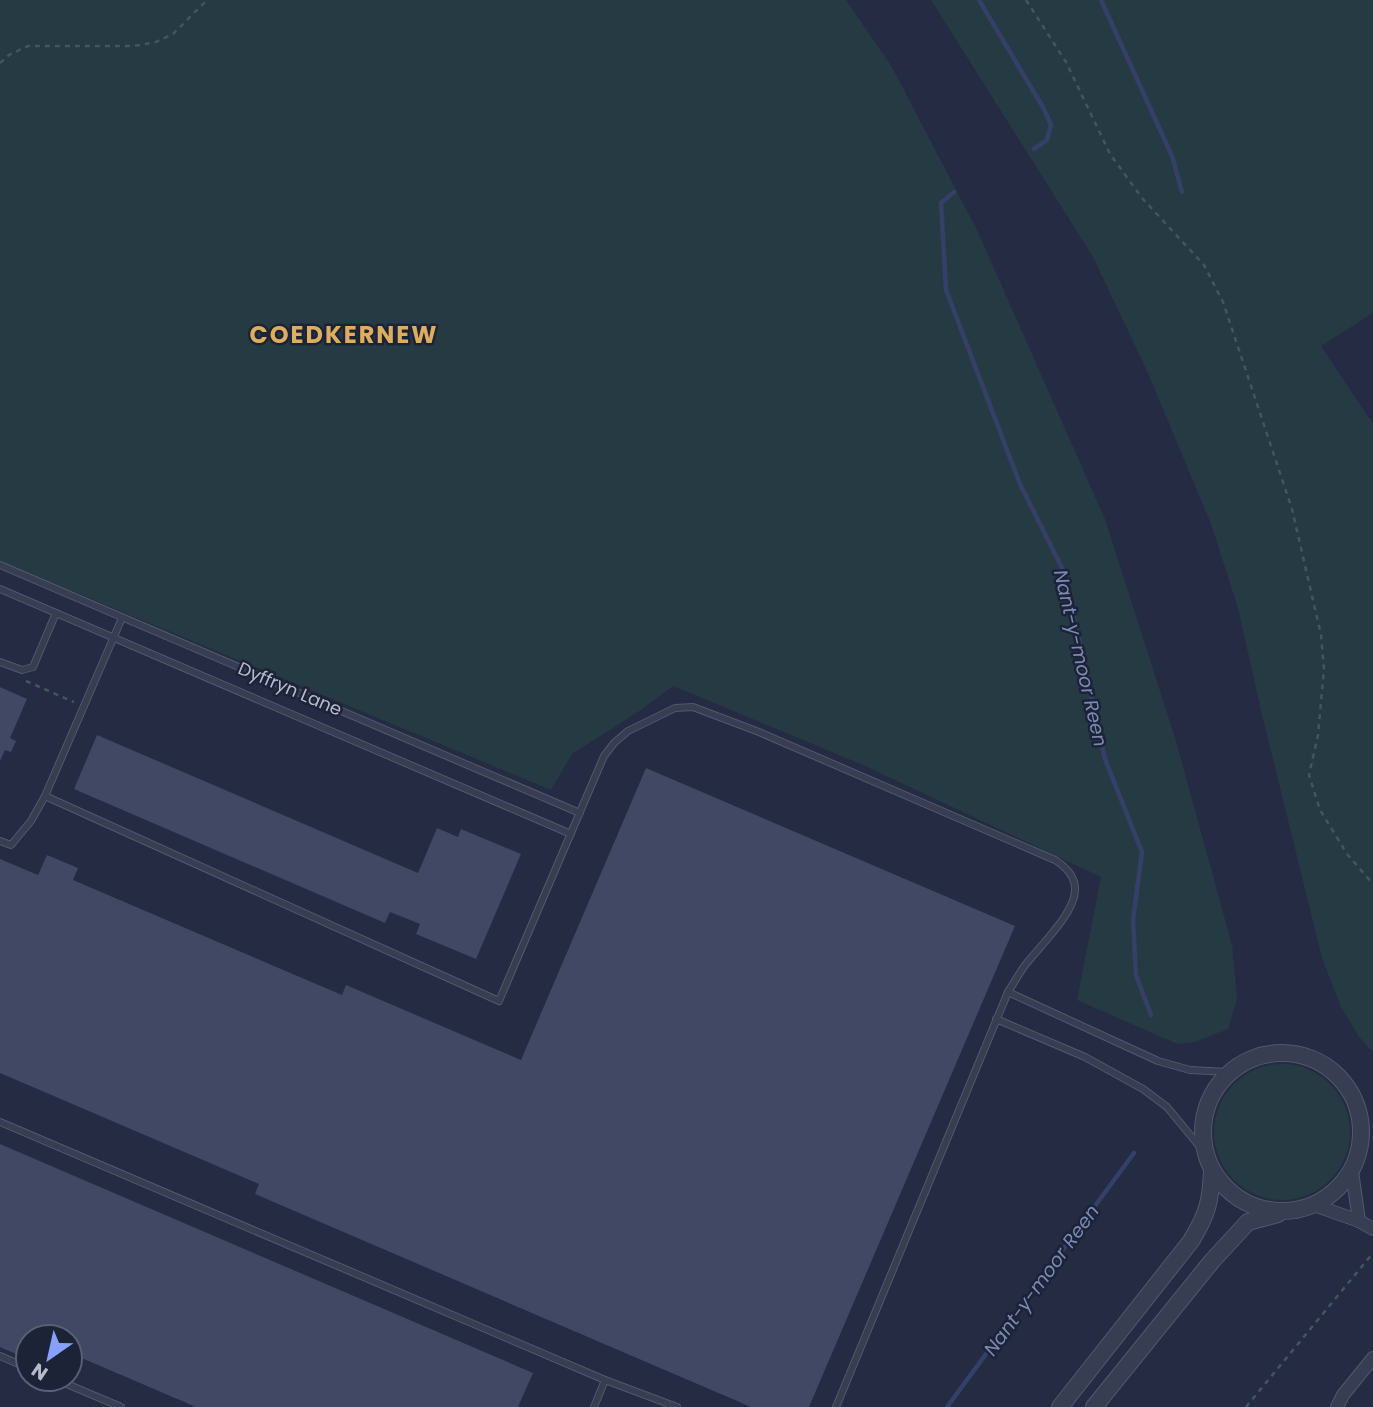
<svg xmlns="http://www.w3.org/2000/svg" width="1373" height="1407" viewBox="0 0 1373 1407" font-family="Poppins,sans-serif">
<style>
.green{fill:#263a43}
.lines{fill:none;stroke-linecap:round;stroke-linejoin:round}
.stream{stroke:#354069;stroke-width:4.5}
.building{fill:#404863}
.service-casing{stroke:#53596c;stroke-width:8}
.minor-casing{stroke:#53596c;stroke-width:14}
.tertiary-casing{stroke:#53596c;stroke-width:18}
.path{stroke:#41565d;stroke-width:2.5;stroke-dasharray:5 5;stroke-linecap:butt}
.service{stroke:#383e52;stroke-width:6}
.minor{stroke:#383e52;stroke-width:12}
.tertiary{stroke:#383e52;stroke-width:16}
.labels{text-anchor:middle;stroke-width:5;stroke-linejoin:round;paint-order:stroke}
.street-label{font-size:18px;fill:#b5bacc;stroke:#1d2337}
.water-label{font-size:19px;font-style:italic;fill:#7b89b5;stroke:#1d2337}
.district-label{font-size:24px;font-weight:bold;letter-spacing:2px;fill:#ddae5f;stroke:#1d2337}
</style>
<rect width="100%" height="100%" fill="#242b42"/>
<g class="green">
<path d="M0 0H846L892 67 977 230 1105 519 1176 741 1232 945 1237 999 1228 1029 1195 1042 1177 1044 1077 1000 1101 877 863 765 673 686 638 712 572 754 551 790 0 561Z"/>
<path d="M931 0H1373V313L1321 346 1373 424V1052L1359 1037 1341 1007 1322 958 1262 715 1238 608 1211 524 1147 371 1093 257Z"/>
<circle cx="1282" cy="1132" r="68"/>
</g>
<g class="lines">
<g class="stream">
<path d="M979 0 1044 109 1051 125 1047 140 1034 149"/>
<path d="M1101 0 1172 156 1182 192"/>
<path d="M954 192 941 203 946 290 1020 484 1064 572 1105 759 1142 852 1133 920 1136 975 1151 1015"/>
<path d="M947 1407 1134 1153"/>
</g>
</g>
<g class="building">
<path d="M0 687 27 699 10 738 16 741 11 752 5 750 0 761Z"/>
<path d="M97 735 418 873 437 828 458 837 461 829 521 854 476 959 416 934 420 924 390 912 385 923 74 789Z"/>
<path d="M646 768 1015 926 809 1407H751L255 1194 259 1184 0 1073V859L38 875 47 855 78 868 73 880 342 995 346 985 521 1060Z"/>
<path d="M0 1144 533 1373 518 1407H196L70 1353V1337H28V1359L0 1347Z"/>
</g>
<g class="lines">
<g class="service-casing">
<g id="service">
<path d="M0 565 580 813"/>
<path d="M0 589 571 834"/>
<path d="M122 618 45 796 499 1001 604 756 614 743 628 731 675 708 693 707 759 732 1055 860C1066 867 1076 877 1075 891 1074 914 1040 946 1026 964 1019 973 1014 983 1008 992L836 1407"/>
<path d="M0 662 22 670 33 667 56 613"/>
<path d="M0 841 11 845 31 821 45 796"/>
<path d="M1008 992 1158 1061 1190 1070 1229 1072"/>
<path d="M996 1019 1085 1057 1143 1089 1167 1107 1205 1153"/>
<path d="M0 1122 605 1380 677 1407"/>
<path d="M0 1356 28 1368"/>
<path d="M55 1379 121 1407"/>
<path d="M594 1407 605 1380"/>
</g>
</g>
<g class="minor-casing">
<g id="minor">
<path d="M1352 1171 1359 1221"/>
<path d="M1314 1205 1359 1221 1373 1229"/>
<path d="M1337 1407 1343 1395 1373 1358"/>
</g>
</g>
<g class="tertiary-casing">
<g id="tertiary">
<circle cx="1282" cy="1132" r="79"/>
<path d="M1060 1407 1191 1241C1207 1215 1211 1201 1212 1170"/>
<path d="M1094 1407 1212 1261 1248 1222 1278 1214"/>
</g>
</g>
<g class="path">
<path d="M1026 0 1066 62 1110 154 1142 198 1204 265 1223 302 1292 509 1321 635 1324 669 1318 735 1309 775 1320 810 1347 854 1373 884"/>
<path d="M0 63 9 55 28 46H134L156 42 173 34 207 0"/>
<path d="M26 681 74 702"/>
<path d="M1246 1407 1373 1253"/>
</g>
<use href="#service" class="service"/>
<use href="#minor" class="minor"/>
<use href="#tertiary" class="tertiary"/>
</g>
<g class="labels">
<g class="street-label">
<text transform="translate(290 689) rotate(23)" y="6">Dyffryn Lane</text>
</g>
<g class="water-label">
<text transform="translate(1081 658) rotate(77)" y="7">Nant-y-moor Reen</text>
<text transform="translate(1041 1280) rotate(-54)" y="7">Nant-y-moor Reen</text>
</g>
<g class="district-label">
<text x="344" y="343">COEDKERNEW</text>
</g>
</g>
<g transform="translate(49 1358) rotate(214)"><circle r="33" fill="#1d2337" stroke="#5a5f73" stroke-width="2"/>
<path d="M0-5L12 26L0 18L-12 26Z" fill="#879fff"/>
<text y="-10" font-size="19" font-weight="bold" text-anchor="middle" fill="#b5bacc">N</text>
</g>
</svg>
